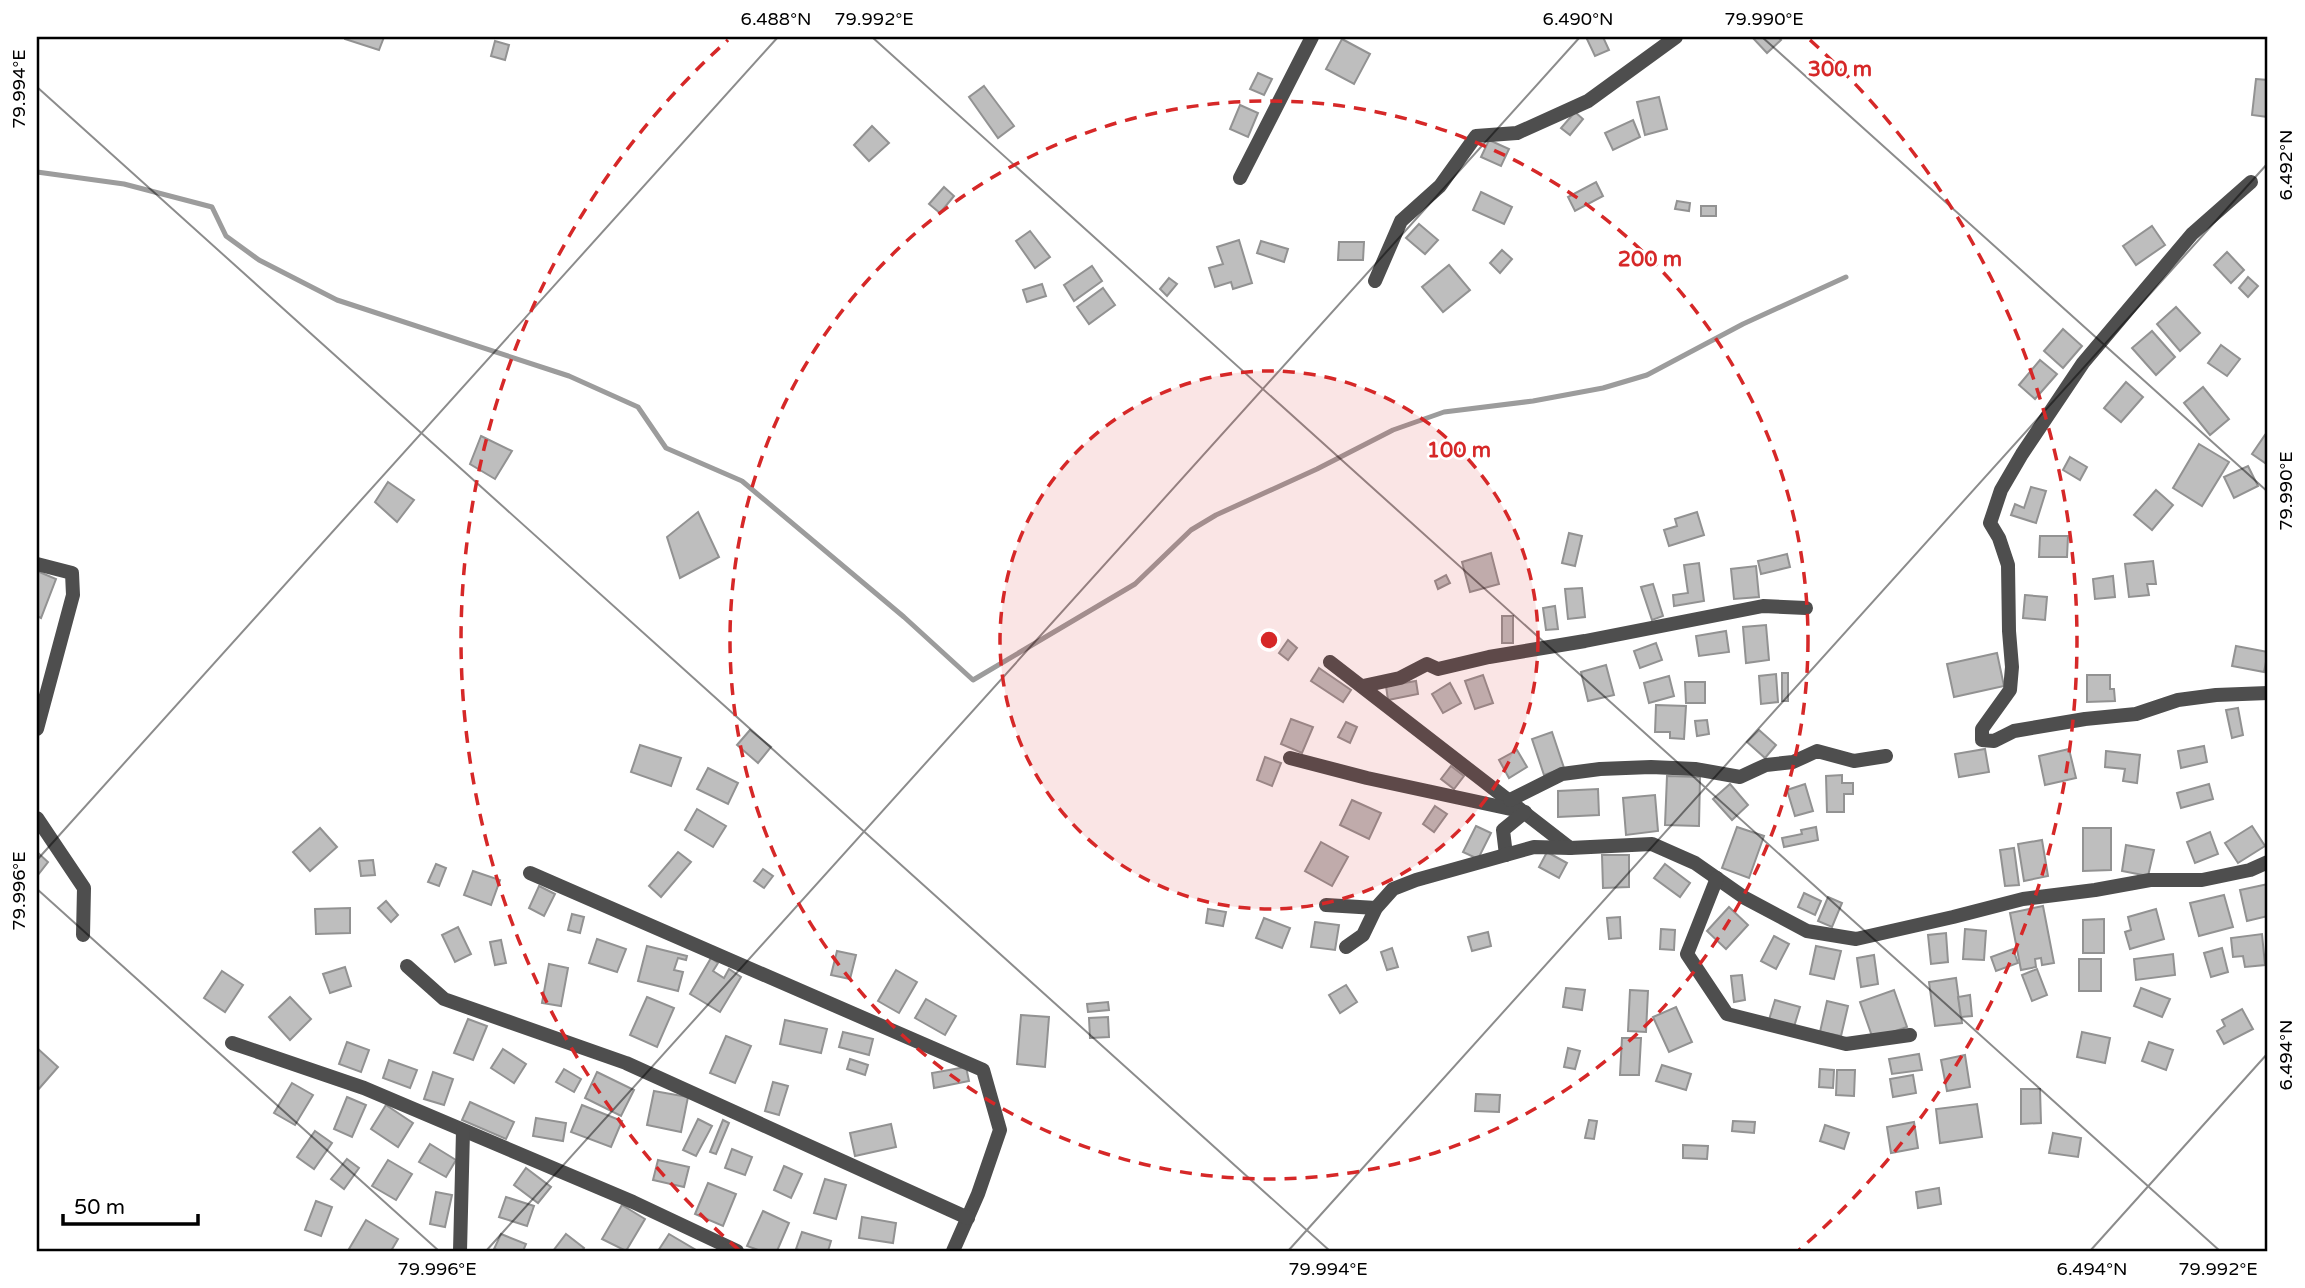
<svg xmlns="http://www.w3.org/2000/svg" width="2305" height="1288" viewBox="0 0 2305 1288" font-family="'Varela Round',sans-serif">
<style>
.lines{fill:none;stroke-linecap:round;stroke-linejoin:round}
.stream{stroke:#9c9c9c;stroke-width:5}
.building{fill:#bebebe;stroke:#929292;stroke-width:2}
.minor{stroke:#4e4e4e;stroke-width:14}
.ticks{fill:none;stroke:#000;stroke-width:2;stroke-opacity:0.45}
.ring{fill:none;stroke:#d62828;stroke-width:3.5;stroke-dasharray:12 9}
.centre{fill:#d62828;stroke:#fff;stroke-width:3.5}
.ring-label{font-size:21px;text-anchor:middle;font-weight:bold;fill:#d62828;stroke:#fff;stroke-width:5;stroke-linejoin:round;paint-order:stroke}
.neatline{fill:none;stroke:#000;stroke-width:2.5}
.ticks-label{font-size:18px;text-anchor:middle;fill:#000}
</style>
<rect width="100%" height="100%" fill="#fff"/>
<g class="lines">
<path class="stream" d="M37 172 124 184 212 207 226 236 259 260 337 300 569 376 638 407 666 448 742 481 904 617 973 680 1135 584 1191 530 1216 515 1317 469 1393 430 1444 412 1533 401 1603 388 1647 375 1743 324 1846 277"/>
</g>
<g class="building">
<path d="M345 37H384L379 50 345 39Z"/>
<path d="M1586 37H1603L1609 50 1595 56Z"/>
<path d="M1752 37H1778L1781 40 1767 53Z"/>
<path d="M1342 39 1370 54 1354 84 1326 69Z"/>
<path d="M495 41 509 45 505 60 491 56Z"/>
<path d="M1258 73 1272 79 1264 95 1250 89Z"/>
<path d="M2256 79 2268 80V117L2252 115Z"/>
<path d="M984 86 1014 126 998 138 969 97Z"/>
<path d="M1659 97 1667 129 1645 135 1637 102Z"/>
<path d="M1240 105 1258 113 1248 137 1230 129Z"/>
<path d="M1575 112 1583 119 1570 135 1561 128Z"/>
<path d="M1633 120 1640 137 1613 150 1605 133Z"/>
<path d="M872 126 889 143 869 161 854 145Z"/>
<path d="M1489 140 1509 149 1501 166 1481 157Z"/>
<path d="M1596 182 1603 196 1575 211 1568 197Z"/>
<path d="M944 187 954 196 940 213 929 204Z"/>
<path d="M1481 192 1512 207 1504 224 1473 210Z"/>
<path d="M1677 201 1690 203 1689 211 1675 209Z"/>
<rect x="1701" y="206" width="15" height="10"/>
<path d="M1419 224 1438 240 1425 254 1406 238Z"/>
<path d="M2152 226 2165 245 2136 265 2123 246Z"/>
<path d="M1030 231 1050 257 1035 268 1016 241Z"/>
<path d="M1239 240 1252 283 1233 289 1231 282 1215 287 1209 268 1223 264 1217 247Z"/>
<path d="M1261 241 1288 249 1284 262 1257 253Z"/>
<path d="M1339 242H1364L1363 260H1338Z"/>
<path d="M1502 250 1512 259 1500 273 1490 263Z"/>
<path d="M2227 252 2244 270 2231 283 2214 265Z"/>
<path d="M1449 265 1470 290 1443 312 1422 287Z"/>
<path d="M1092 266 1102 281 1074 301 1064 285Z"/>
<path d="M2248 277 2258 286 2248 297 2239 288Z"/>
<path d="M1169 278 1177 284 1167 296 1160 289Z"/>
<path d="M1042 284 1046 296 1027 302 1023 290Z"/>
<path d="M1103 288 1115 305 1089 324 1077 307Z"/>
<path d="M2176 307 2200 333 2180 351 2157 324Z"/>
<path d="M2063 329 2082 346 2063 368 2044 351Z"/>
<path d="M2152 331 2175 357 2156 375 2132 348Z"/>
<path d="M2221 345 2240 359 2227 376 2208 363Z"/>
<path d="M2040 360 2057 374 2035 399 2019 385Z"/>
<path d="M2126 382 2143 397 2121 422 2104 408Z"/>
<path d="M2203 387 2229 419 2210 435 2184 403Z"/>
<path d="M2265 435 2268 437V465L2252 454Z"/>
<path d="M481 436 512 451 495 479 470 464Z"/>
<path d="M2199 444 2229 462 2202 506 2173 488Z"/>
<path d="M2070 457 2087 467 2080 480 2063 470Z"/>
<path d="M2248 466 2258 486 2234 498 2224 477Z"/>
<path d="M388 482 414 500 397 522 375 502Z"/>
<path d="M2031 487 2046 491 2036 523 2011 515 2015 504 2024 508Z"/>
<path d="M2156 490 2173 505 2152 530 2134 515Z"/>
<path d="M698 512 719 557 680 578 667 537Z"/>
<path d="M1697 512 1704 535 1669 546 1664 530 1677 526 1675 519Z"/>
<path d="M1569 533 1582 536 1575 566 1562 563Z"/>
<path d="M2040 536H2068L2067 557H2039Z"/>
<path d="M1491 553 1499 584 1470 592 1462 562Z"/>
<path d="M1787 554 1790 567 1761 574 1758 561Z"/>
<path d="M2153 561 2156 584H2147L2149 595 2129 597 2125 564Z"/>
<path d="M1699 563 1704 601 1674 606 1673 595 1688 593 1684 565Z"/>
<path d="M1756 566 1759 597 1734 599 1731 569Z"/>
<path d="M37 571 56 579 41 618 37 616Z"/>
<path d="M1446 575 1450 583 1438 589 1435 581Z"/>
<path d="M2113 576 2115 597 2095 599 2093 579Z"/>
<path d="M1653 584 1663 616 1652 620 1641 587Z"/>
<path d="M1582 588 1585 617 1568 619 1565 589Z"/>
<path d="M2025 595 2047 597 2045 620 2023 618Z"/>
<path d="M1555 606 1558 629 1546 630 1543 608Z"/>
<rect x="1502" y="616" width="11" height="27"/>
<path d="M1766 625 1769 660 1746 663 1743 627Z"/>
<path d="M1726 631 1729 652 1699 656 1696 636Z"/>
<path d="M1288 640 1297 648 1288 660 1279 653Z"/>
<path d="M1656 643 1662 660 1640 668 1634 651Z"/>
<path d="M2236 646 2268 652 2264 672 2232 666Z"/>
<path d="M1997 653 2004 686 1954 697 1947 664Z"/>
<path d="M1606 665 1614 695 1588 701 1581 672Z"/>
<path d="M1319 668 1351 690 1343 702 1311 681Z"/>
<rect x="1782" y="673" width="6" height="28"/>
<path d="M1776 674 1778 702 1761 704 1759 676Z"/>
<path d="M1483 675 1493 703 1475 709 1465 681Z"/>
<path d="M2087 675H2110V689H2114L2115 701 2087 702Z"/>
<path d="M1669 676 1674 696 1649 703 1644 683Z"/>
<path d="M1416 681 1418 694 1388 700 1386 686Z"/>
<path d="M1685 682H1705V703H1686Z"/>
<path d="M1450 683 1461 703 1443 713 1432 694Z"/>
<path d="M1656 705 1686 706 1684 739 1670 738V732H1655Z"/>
<path d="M2238 708 2243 735 2232 738 2226 710Z"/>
<path d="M1291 719 1313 727 1302 753 1281 744Z"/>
<path d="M1707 720 1709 734 1697 736 1695 721Z"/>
<path d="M1346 722 1357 727 1350 743 1338 737Z"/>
<path d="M750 730 771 747 758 763 737 745Z"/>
<path d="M1759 730 1776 745 1765 758 1747 742Z"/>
<path d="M1552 732 1564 768 1544 775 1532 739Z"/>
<path d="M640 745 681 758 671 786 631 772Z"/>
<path d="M2204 746 2207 762 2181 768 2178 751Z"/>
<path d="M1985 749 1989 772 1959 777 1955 754Z"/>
<path d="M2069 749 2076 778 2045 785 2039 756Z"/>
<path d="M1517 750 1527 767 1509 778 1499 760Z"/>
<path d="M2106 751 2140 755 2137 783 2123 781 2125 769 2105 767Z"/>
<path d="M1265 757 1281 763 1272 786 1257 780Z"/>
<path d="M1451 766 1464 776 1454 789 1441 779Z"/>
<path d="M708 768 738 783 728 804 697 789Z"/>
<path d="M1842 775V783H1853V794H1844V812H1827L1826 776Z"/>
<path d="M1667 776 1700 777 1699 826 1665 825Z"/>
<path d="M1730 784 1748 805 1732 820 1713 799Z"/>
<path d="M1805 784 1813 811 1795 816 1787 790Z"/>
<path d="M2209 784 2213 799 2181 808 2177 793Z"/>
<path d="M1598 789 1599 815 1558 817V791Z"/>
<path d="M1655 795 1658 831 1626 835 1623 798Z"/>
<path d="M1352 800 1381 813 1369 839 1340 825Z"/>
<path d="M1435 806 1447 814 1434 832 1423 824Z"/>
<path d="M697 809 726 826 713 847 685 830Z"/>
<path d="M1476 826 1491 833 1478 859 1463 852Z"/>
<path d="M2252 826 2265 846 2238 863 2225 843Z"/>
<path d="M1737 827 1764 836 1749 878 1722 868Z"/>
<path d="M1816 827 1818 840 1784 847 1782 838 1802 834 1801 830Z"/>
<path d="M320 828 337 847 310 871 293 852Z"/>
<path d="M2083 828H2111V870L2083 871Z"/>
<path d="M2210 832 2218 854 2195 863 2187 842Z"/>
<path d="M2042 840 2048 876 2024 881 2018 844Z"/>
<path d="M1321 842 1348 857 1332 886 1305 871Z"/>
<path d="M2126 845 2154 850 2148 876 2122 871Z"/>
<path d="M2014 848 2019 885 2005 886 2000 850Z"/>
<path d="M37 852 48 862 37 876Z"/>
<path d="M678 852 691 862 661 897 649 886Z"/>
<path d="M1547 852 1567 863 1559 878 1539 867Z"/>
<path d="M1602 855H1629V887L1603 888Z"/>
<path d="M373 860 375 875 361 876 359 861Z"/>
<path d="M436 864 446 868 439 886 428 882Z"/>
<path d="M1665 864 1690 883 1680 897 1654 878Z"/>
<path d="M763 869 773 876 764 888 754 881Z"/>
<path d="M473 871 500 880 491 905 464 895Z"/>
<path d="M2268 884V916L2247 921 2240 890Z"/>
<path d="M539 886 555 894 544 916 529 908Z"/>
<path d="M1804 893 1821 901 1815 915 1798 907Z"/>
<path d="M2224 895 2233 927 2199 936 2190 903Z"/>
<path d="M1828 897 1842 903 1832 927 1818 921Z"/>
<path d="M386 901 398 915 391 922 378 908Z"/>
<path d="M2043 906 2054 963 2042 965 2041 958 2035 959 2036 967 2021 970 2010 913Z"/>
<path d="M1729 907 1748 925 1726 949 1707 931Z"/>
<path d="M350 908V933L316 934 315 909Z"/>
<path d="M1208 909 1226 912 1223 926 1206 923Z"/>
<path d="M2156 909 2164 939 2130 949 2125 932 2131 930 2128 917Z"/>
<path d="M572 914 584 917 580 933 568 930Z"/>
<path d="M1620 917 1621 938 1609 939 1607 918Z"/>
<path d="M1264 918 1290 928 1282 948 1256 938Z"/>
<path d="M2104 919V953H2083V920Z"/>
<path d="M1315 922 1339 925 1335 950 1311 947Z"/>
<path d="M458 927 471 954 455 962 442 935Z"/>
<path d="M1661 929 1675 930 1674 950 1660 949Z"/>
<path d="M1965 929 1986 931 1984 960 1963 959Z"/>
<path d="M1488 932 1491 946 1472 951 1468 937Z"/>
<path d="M1946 933 1948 962 1931 964 1928 935Z"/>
<path d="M2262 934 2265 965 2245 967 2243 956 2233 957 2231 938Z"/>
<path d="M1774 936 1789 944 1776 969 1761 961Z"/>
<path d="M597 939 626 949 617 972 589 963Z"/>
<path d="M501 940 506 963 495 965 490 942Z"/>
<path d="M647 946 687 956 686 960 678 958 674 970 683 972 678 991 638 981Z"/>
<path d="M1816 946 1841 951 1834 979 1810 974Z"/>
<path d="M1392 948 1398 967 1387 970 1381 952Z"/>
<path d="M2222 948 2228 972 2211 977 2204 953Z"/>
<path d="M2013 949 2018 963 1996 971 1991 957Z"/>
<path d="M837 951 856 955 850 979 831 975Z"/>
<path d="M2173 954 2175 975 2136 980 2134 959Z"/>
<path d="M1874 955 1878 984 1861 987 1857 958Z"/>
<path d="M711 958 718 963 713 971 724 978 729 969 741 977 720 1012 690 994Z"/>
<rect x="2079" y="959" width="22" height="32"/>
<path d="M549 964 568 968 561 1006 542 1003Z"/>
<path d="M345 967 351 986 330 993 323 974Z"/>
<path d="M2037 969 2047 995 2032 1001 2022 975Z"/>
<path d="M896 970 917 982 899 1013 878 1001Z"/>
<path d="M222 971 243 985 225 1012 204 998Z"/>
<path d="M1742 975 1745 1000 1734 1002 1731 976Z"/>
<path d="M1956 978 1962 1023 1935 1026 1929 982Z"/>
<path d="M1346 985 1357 1002 1340 1013 1329 995Z"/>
<path d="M1566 988 1585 990 1582 1010 1563 1007Z"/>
<path d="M2141 988 2170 999 2162 1017 2134 1006Z"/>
<path d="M1630 990 1648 991 1646 1032 1628 1031Z"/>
<path d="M1894 990 1907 1027 1873 1039 1860 1002Z"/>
<path d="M1970 995 1972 1016 1961 1017 1958 997Z"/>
<path d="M290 997 311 1019 290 1040 269 1017Z"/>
<path d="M647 997 674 1008 657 1047 630 1035Z"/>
<path d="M926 999 956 1016 945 1035 915 1018Z"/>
<path d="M1775 1000 1800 1007 1793 1030 1768 1023Z"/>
<path d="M1827 1001 1848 1006 1841 1036 1820 1032Z"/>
<path d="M1108 1002 1109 1010 1088 1012 1087 1004Z"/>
<path d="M1676 1007 1692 1042 1669 1052 1653 1017Z"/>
<path d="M2242 1009 2253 1029 2224 1044 2217 1031 2225 1026 2222 1020Z"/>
<path d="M1021 1015 1049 1017 1045 1067 1017 1064Z"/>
<path d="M1108 1017 1109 1037 1090 1038 1089 1018Z"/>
<path d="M468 1019 487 1026 473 1060 454 1053Z"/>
<path d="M785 1020 827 1029 821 1053 780 1044Z"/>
<path d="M843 1032 873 1039 869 1055 839 1047Z"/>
<path d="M2082 1032 2110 1038 2105 1063 2077 1057Z"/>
<path d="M726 1036 751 1046 735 1083 710 1073Z"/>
<path d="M1622 1038H1641L1639 1075H1620Z"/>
<path d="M347 1042 369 1050 361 1072 339 1064Z"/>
<path d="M2149 1042 2173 1050 2166 1070 2142 1061Z"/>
<path d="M37 1048 58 1067 37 1091Z"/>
<path d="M1568 1048 1580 1051 1575 1069 1564 1067Z"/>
<path d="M503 1049 526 1064 514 1083 491 1068Z"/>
<path d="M1919 1054 1922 1070 1892 1074 1889 1059Z"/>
<path d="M1965 1055 1970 1087 1947 1091 1941 1060Z"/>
<path d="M850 1059 868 1065 865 1075 847 1069Z"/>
<path d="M389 1060 417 1070 410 1088 383 1078Z"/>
<path d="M1662 1065 1691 1074 1686 1090 1656 1081Z"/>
<path d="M966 1067 969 1081 934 1088 932 1073Z"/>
<path d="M564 1069 581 1079 574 1092 556 1082Z"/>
<path d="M1820 1069 1834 1070 1833 1088 1819 1087Z"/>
<path d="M1837 1070H1855L1854 1096 1836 1095Z"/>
<path d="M433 1072 453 1079 444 1105 424 1099Z"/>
<path d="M597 1072 634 1090 621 1116 585 1098Z"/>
<path d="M1913 1075 1916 1093 1893 1097 1890 1079Z"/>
<path d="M773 1082 788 1086 779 1115 765 1111Z"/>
<path d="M292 1083 313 1095 295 1125 274 1113Z"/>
<path d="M2021 1089H2040L2041 1123 2021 1124Z"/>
<path d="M654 1091 688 1097 681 1132 647 1125Z"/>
<path d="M1476 1094 1500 1095 1499 1112 1475 1111Z"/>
<path d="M347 1097 366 1105 352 1137 334 1129Z"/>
<path d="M470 1102 514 1122 506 1139 462 1120Z"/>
<path d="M1977 1104 1982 1137 1940 1143 1936 1109Z"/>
<path d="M386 1105 413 1123 398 1147 371 1129Z"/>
<path d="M582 1105 622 1121 611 1147 571 1132Z"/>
<path d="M536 1118 566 1123 563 1141 533 1136Z"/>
<path d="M698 1119 712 1126 696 1156 683 1150Z"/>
<path d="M723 1120 729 1123 716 1154 710 1152Z"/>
<path d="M1589 1120 1597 1121 1594 1139 1585 1138Z"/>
<path d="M1733 1121 1755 1122 1754 1133 1732 1131Z"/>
<path d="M1914 1122 1918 1148 1891 1153 1887 1127Z"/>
<path d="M891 1124 896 1147 855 1156 850 1133Z"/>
<path d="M1825 1125 1849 1133 1844 1149 1820 1141Z"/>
<path d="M315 1131 332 1143 314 1169 297 1157Z"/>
<path d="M2053 1133 2081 1138 2078 1157 2049 1153Z"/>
<path d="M430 1144 456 1160 446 1177 419 1162Z"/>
<path d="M1683 1145 1708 1146 1707 1159 1683 1158Z"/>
<path d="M732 1149 752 1157 745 1175 725 1168Z"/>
<path d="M347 1159 359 1168 344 1189 331 1179Z"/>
<path d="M388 1160 412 1174 396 1200 372 1186Z"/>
<path d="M658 1160 689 1167 684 1187 653 1180Z"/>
<path d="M784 1166 802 1174 791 1198 774 1190Z"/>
<path d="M526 1168 551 1187 538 1203 514 1185Z"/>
<path d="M825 1179 846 1185 836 1219 814 1213Z"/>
<path d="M708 1183 736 1194 723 1226 695 1214Z"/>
<path d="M1939 1188 1941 1204 1918 1208 1916 1192Z"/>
<path d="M436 1192 452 1195 445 1227 430 1224Z"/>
<path d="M506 1197 534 1206 527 1226 499 1217Z"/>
<path d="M316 1201 332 1207 321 1236 305 1230Z"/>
<path d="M622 1205 645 1219 626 1251 602 1239Z"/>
<path d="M763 1211 789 1223 777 1251H761L747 1246Z"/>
<path d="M862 1217 896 1223 893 1243 859 1238Z"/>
<path d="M366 1220 398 1239 391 1251H352L349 1249Z"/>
<path d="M802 1232 831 1241 828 1251H802L796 1249Z"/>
<path d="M501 1234 526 1244 523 1251H501L494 1249Z"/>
<path d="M566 1234 584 1248 582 1251H553Z"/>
<path d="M669 1234 696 1250 695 1251H658Z"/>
</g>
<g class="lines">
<g class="minor">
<path d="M1240 178 1312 37"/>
<path d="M2251 182 2192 234 2083 363 2022 454 2001 490 1990 523 1999 538 2008 565 2009 631 2012 667 2010 690 1982 729V740L1994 741 2014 731 2085 719 2136 714 2178 700 2216 695 2268 693"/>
<path d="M1375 281 1401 221 1440 186 1476 136 1517 133 1588 101 1676 37"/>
<path d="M37 564 72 573 73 595 37 729"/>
<path d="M1330 662 1570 848 1652 844 1695 863 1745 898 1807 931 1856 939 1953 917 2023 899 2095 890 2150 880H2202L2250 870 2268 862"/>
<path d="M1363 686 1400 678 1427 664 1438 669 1489 657 1585 641 1763 606 1806 608"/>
<path d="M1290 758 1367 778 1520 811"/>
<path d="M1510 800 1562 774 1600 769 1651 767 1695 769 1740 777 1766 765 1793 762 1817 751 1854 761 1886 756"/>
<path d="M37 818 84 888 83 935"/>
<path d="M1506 855 1503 830 1525 812"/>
<path d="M530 873 983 1070 1000 1130 978 1194 953 1251"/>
<path d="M1717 878 1687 954 1727 1014 1846 1044 1910 1035"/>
<path d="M1326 905 1376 908"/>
<path d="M1346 947 1363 935 1376 908 1393 889 1416 880 1534 847 1570 848"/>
<path d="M407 966 444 999 626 1063 968 1218"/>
<path d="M232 1043 364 1088 633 1202 737 1251"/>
<path d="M460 1251 463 1131"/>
</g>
</g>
<path class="ticks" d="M872 37 2220 1251M1762 37 2268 492M37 87 1330 1251M37 860 778 37M37 889 439 1251M486 1251 1580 37M1288 1251 2268 163M2090 1251 2268 1053"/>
<circle cx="1269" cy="640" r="269" fill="#d62828" fill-opacity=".12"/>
<g class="ring">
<circle cx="1269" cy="640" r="269"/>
<circle cx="1269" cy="640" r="539"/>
<path d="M739 1250A808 808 0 0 1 728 40M1810 40A808 808 0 0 1 1799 1250"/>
</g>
<circle cx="1269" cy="640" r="10" class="centre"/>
<g class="ring-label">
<text x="1840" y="76">300 m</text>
<text x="1650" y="266">200 m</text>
<text x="1459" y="457">100 m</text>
</g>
<rect width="2305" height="1288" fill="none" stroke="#ffffff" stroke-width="77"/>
<path d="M63 1214v10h135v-10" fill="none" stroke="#000000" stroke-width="3.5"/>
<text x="74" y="1214" font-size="21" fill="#000000" stroke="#ffffff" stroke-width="5" paint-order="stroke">50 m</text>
<rect x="38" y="38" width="2228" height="1212" class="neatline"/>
<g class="ticks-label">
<text x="776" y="25">6.488°N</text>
<text x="874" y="25">79.992°E</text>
<text x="1578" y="25">6.490°N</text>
<text x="1764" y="25">79.990°E</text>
<text transform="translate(19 89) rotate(-90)" y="6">79.994°E</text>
<text transform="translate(2286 165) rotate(-90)" y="6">6.492°N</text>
<text transform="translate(2286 491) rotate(-90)" y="6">79.990°E</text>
<text transform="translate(19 891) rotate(-90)" y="6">79.996°E</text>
<text transform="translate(2286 1055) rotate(-90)" y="6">6.494°N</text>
<text x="437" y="1275">79.996°E</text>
<text x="1328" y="1275">79.994°E</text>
<text x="2092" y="1275">6.494°N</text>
<text x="2218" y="1275">79.992°E</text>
</g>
</svg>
